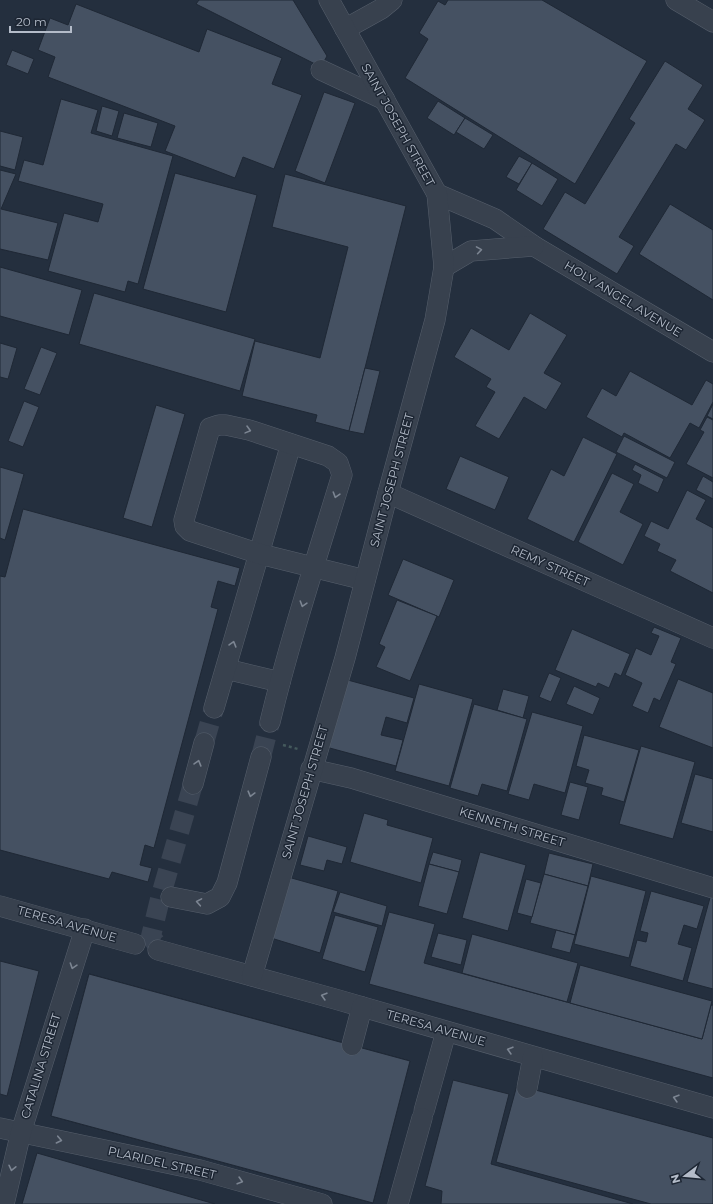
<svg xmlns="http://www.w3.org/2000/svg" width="713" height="1204" viewBox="0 0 713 1204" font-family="Montserrat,sans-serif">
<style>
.building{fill:#455162;stroke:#1f2835}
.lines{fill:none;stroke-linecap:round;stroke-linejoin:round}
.minor-tunnel{stroke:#3a4453;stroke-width:20;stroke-dasharray:20 10;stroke-linecap:butt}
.minor-casing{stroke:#565f6c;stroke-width:21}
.path{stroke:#44595c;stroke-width:2.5;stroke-dasharray:3 3;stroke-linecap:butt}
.minor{stroke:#38414e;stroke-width:20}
.oneway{stroke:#7c8592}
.labels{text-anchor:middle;stroke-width:3;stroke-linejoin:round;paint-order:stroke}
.street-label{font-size:12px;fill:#b4bcc9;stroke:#1d2633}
</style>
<rect width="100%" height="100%" fill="#242f3e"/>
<g class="building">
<path d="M199 0H293L327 56 321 67 196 4Z"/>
<path d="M448 0H542L647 61 575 184 405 78 428 39 419 33 438 1 445 5Z"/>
<path d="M76 4 199 52 207 29 282 58 272 84 302 95 274 169 243 157 235 178 165 151 175 126 48 77 55 57 38 50 50 18 68 25Z"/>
<path d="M12 50 34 59 28 74 6 65Z"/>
<path d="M665 61 703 85 688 109 705 120 686 150 676 144 619 237 634 246 617 274 543 229 565 192 585 204 635 123 629 119Z"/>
<path d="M324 92 355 103 325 183 295 171Z"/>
<path d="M61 99 98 110 91 133 173 156 138 284 128 281 125 292 48 271 64 213 98 222 103 204 18 181 24 160 43 165Z"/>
<path d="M438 101 465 118 454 135 427 118Z"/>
<path d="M102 106 119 111 112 136 96 131Z"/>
<path d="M124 113 158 123 151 147 117 138Z"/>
<path d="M465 118 493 135 484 149 456 132Z"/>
<path d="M0 131 23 137 15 170 0 166Z"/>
<path d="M519 156 532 163 519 184 506 177Z"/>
<path d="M532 163 558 179 542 206 516 190Z"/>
<path d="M0 170 16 174 1 209 58 223 48 260 0 249Z"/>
<path d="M175 173 257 195 226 312 143 289Z"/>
<path d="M285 174 406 206 349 431 315 422 317 415 242 396 255 341 320 358 348 247 272 227Z"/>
<path d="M670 204 713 230V300L639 254Z"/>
<path d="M0 267 82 290 69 335 0 316Z"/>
<path d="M94 293 255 339 240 391 79 344Z"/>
<path d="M530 313 567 335 544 373 562 383 546 410 524 397 499 439 475 426 495 392 486 387 491 379 454 357 471 328 509 350Z"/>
<path d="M0 343 17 348 8 379 0 377Z"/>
<path d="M41 347 57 353 40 395 24 389Z"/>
<path d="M365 368 380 371 364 434 349 431Z"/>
<path d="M630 371 692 405 706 380 713 384V402L699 428 690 423 670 458 624 433 622 437 586 417 602 388 616 396Z"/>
<path d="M24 401 39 407 23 447 8 441Z"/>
<path d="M713 404V419L707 416Z"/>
<path d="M156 405 185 414 152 527 123 518Z"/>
<path d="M707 417 713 420V478L686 464 704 432 700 430Z"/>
<path d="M624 436 675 462 667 478 616 452Z"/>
<path d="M583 437 617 454 574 542 527 519 551 469 564 476Z"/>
<path d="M460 456 509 477 495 510 446 489Z"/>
<path d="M635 464 664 479 658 493 638 483 641 475 632 470Z"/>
<path d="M0 467 24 474 5 540 0 538Z"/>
<path d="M612 473 634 484 620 512 643 524 623 565 578 542Z"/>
<path d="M703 476 713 482V499L696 490Z"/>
<path d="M687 490 706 500 696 519 713 528V593L670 571 676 560 657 551 660 544 644 536 651 521 668 529Z"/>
<path d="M23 509 240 568 235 586 218 581 211 607 218 609 154 848 145 845 140 865 152 868 148 882 112 872 109 879 0 850V576L5 577Z"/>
<path d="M403 559 454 580 439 617 388 595Z"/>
<path d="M397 600 437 616 410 681 376 667 385 647 379 644Z"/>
<path d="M654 627 681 638 671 662 676 664 660 701 654 698 648 713 632 706 642 683 625 675 636 648 651 655 659 636 651 633Z"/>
<path d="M572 629 630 654 621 676 615 673 609 688 598 683 596 687 555 670Z"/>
<path d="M549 673 561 678 551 702 539 697Z"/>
<path d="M344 679 414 698 407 723 386 717 381 735 403 740 396 766 326 747Z"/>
<path d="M678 679 713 693V748L659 727Z"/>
<path d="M419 684 473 699 449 786 395 771Z"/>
<path d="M574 686 600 698 593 715 566 704Z"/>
<path d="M503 689 529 696 523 718 497 710Z"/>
<path d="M474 704 527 719 507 791 482 784 478 796 450 788Z"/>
<path d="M532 712 583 726 565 793 534 784 529 800 508 794Z"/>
<path d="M584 735 639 750 624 802 601 795 603 788 585 783 589 770 576 766Z"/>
<path d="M641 746 695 762 673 839 619 824Z"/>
<path d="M695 774 713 779V832L681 823Z"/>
<path d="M570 782 588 787 579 820 561 815Z"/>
<path d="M364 813 388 820 387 825 433 838 421 883 350 862Z"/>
<path d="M308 836 347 847 342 864 327 860 324 871 300 865Z"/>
<path d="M433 852 462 860 459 872 429 864Z"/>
<path d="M480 852 526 865 508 931 462 918Z"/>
<path d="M549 853 593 864 588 886 544 874Z"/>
<path d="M429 864 459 872 447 914 418 906Z"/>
<path d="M544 874 588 886 575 935 530 923Z"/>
<path d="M591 876 646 891 629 958 574 944Z"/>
<path d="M288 877 338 891 320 953 271 938Z"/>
<path d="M526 879 541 883 532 917 517 913Z"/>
<path d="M651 891 704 906 697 929 684 925 678 944 692 948 683 981 630 966 637 940 646 942 648 933 640 931Z"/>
<path d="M340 892 387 906 382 926 333 912Z"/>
<path d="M711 894 713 895V989L687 982Z"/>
<path d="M389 912 435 924 424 963 702 1039 711 1005H713V1078L369 984Z"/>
<path d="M335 915 378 927 365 972 322 959Z"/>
<path d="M556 930 575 935 570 953 551 948Z"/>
<path d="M438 933 467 940 461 965 431 957Z"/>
<path d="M472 934 578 963 567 1002 462 973Z"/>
<path d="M0 961 39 971 7 1096 0 1094Z"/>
<path d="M580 965 712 1001 702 1039 570 1003Z"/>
<path d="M89 974 410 1061 373 1203 51 1116Z"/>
<path d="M89 974 410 1061 373 1203 51 1116Z"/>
<path d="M453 1080 509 1094 491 1164 633 1204H441L442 1191 425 1186Z"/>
<path d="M517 1085 713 1138V1204H651L496 1162Z"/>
<path d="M37 1153 215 1204H22Z"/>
</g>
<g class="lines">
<g class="minor-tunnel">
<path d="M204 743 214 708"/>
<path d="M261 757 270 722"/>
<path d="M160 943 155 942 151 936 161 895 193 784"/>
</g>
<g class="minor-casing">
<g id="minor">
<path d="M676 0 713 22"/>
<path d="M345 29 381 9 392 0"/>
<path d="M321 70 385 100"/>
<path d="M437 194 495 219 534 246 713 352"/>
<path d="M444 267 471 251 534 246"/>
<path d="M388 493 713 638"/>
<path d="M226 669 280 682"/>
<path d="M214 708 291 444"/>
<path d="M270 722C290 639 317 557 342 475L338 463 328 456 249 430 226 425H219L210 428 184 520 185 526 190 531 260 554 365 580"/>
<path d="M311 769 351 778 713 888"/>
<path d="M193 784 204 743"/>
<path d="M171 897 207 904 220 897 227 883 261 757"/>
<path d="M0 906 135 944"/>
<path d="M158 950 335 999 713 1108"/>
<path d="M252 976 345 658 388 493 435 320 444 267 437 194 329 0"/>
<path d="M352 1045 362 1007"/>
<path d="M527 1088 533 1057"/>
<path d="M424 1111 446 1032"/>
<path d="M0 1128 200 1170 322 1204"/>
<path d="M4 1204 21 1132 85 929"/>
<path d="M398 1204 422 1118"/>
</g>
</g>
<path class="path" d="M283 745 298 749"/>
<use href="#minor" class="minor"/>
</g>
<defs><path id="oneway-chevron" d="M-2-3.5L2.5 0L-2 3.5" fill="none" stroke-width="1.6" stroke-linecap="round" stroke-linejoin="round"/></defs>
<g class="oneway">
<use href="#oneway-chevron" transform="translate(479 250) rotate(-9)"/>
<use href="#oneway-chevron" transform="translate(248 430) rotate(15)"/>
<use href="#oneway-chevron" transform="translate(336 495) rotate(107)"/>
<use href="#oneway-chevron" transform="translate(303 604) rotate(107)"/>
<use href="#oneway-chevron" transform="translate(233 644) rotate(-74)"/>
<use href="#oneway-chevron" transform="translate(198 763) rotate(-74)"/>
<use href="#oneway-chevron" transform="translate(251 794) rotate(105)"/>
<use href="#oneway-chevron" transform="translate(199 902) rotate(-170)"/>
<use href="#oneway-chevron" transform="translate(73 966) rotate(108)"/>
<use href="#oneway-chevron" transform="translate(324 996) rotate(-164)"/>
<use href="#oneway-chevron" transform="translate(510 1050) rotate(-164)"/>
<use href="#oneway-chevron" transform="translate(676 1098) rotate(-164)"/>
<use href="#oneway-chevron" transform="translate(59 1140) rotate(12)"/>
<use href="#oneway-chevron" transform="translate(12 1168) rotate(103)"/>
<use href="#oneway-chevron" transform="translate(240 1181) rotate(16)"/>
</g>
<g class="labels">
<g class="street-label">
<text transform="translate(398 125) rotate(61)" y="4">SAINT JOSEPH STREET</text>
<text transform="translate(623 299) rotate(31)" y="4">HOLY ANGEL AVENUE</text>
<text transform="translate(392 480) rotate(-75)" y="4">SAINT JOSEPH STREET</text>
<text transform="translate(550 566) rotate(24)" y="4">REMY STREET</text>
<text transform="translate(305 792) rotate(-74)" y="4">SAINT JOSEPH STREET</text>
<text transform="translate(512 827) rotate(17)" y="4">KENNETH STREET</text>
<text transform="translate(67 924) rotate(16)" y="4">TERESA AVENUE</text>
<text transform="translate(436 1028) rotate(16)" y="4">TERESA AVENUE</text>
<text transform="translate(41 1066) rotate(-73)" y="4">CATALINA STREET</text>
<text transform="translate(162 1163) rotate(13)" y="4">PLARIDEL STREET</text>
</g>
</g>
<g transform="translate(685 1176) rotate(254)" stroke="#1d2633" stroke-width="3" paint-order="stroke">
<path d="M0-3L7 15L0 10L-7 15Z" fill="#b4bcc9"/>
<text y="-6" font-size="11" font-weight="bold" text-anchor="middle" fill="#b4bcc9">N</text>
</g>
<path d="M10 26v6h61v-6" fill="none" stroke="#b4bcc9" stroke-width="2"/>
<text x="16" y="26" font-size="12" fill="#b4bcc9" stroke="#1d2633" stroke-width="3" paint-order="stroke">20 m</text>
</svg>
